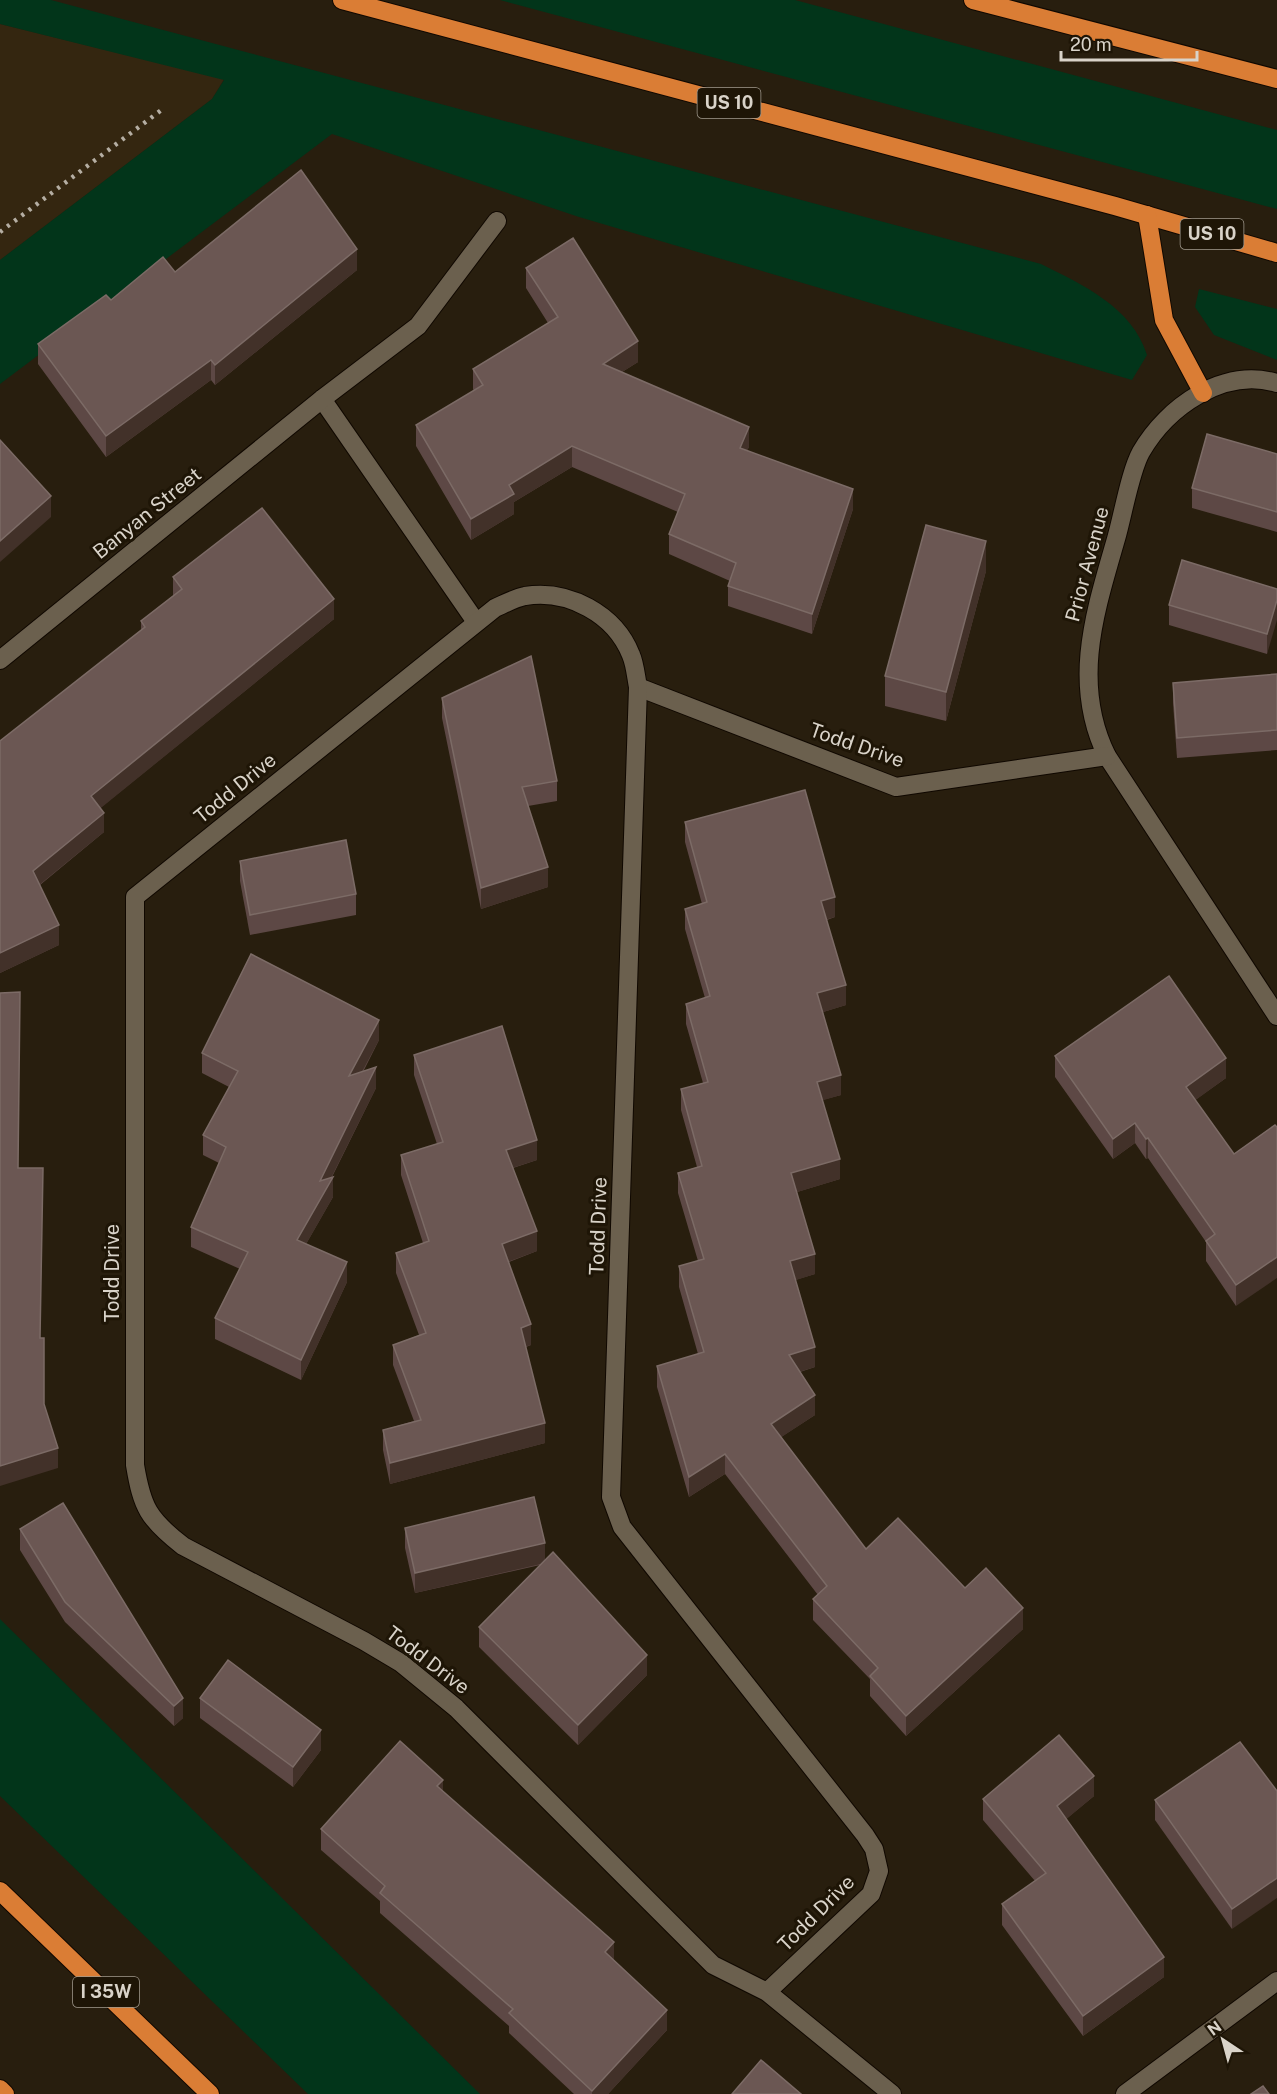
<svg xmlns="http://www.w3.org/2000/svg" width="1277" height="2094" viewBox="0 0 1277 2094" font-family="'Public Sans',sans-serif">
<style>
.built{fill:#342610}
.green{fill:#02351a}
.lines{fill:none;stroke-linecap:round;stroke-linejoin:round}
.street-casing{stroke:#100800;stroke-width:20}
.highway-casing{stroke:#100800;stroke-width:20}
.street{stroke:#6b604e;stroke-width:18}
.highway{stroke:#da7d35;stroke-width:18}
.rail{stroke:#b5aea3;stroke-width:4.5;stroke-dasharray:3 6;stroke-linecap:butt}
.wall{fill:#5d4845}
.shaded-wall{fill:#423129}
.building{fill:#6b5753;stroke:#7c6b66;stroke-width:1.5}
.labels{text-anchor:middle;stroke-width:6;stroke-linejoin:round;paint-order:stroke}
.shield{fill:#1e1506;stroke:#a19a8e;stroke-width:1.5}
.shield-label{font-size:18px;font-weight:bold;fill:#d9d3c9}
.street-label{font-size:20px;fill:#d9d3c9;stroke:#1e1506}
</style>
<rect width="100%" height="100%" fill="#281e0e"/>
<path class="built" d="M0 24 224 79 212 99 0 260Z"/>
<g class="green">
<path d="M0 0H51L1041 264C1083 285 1132 307 1147 355L1132 380 579 217 332 134 0 384V260L212 99 224 80 0 24Z"/>
<path d="M500 0H795L1277 130V209Z"/>
<path d="M1199 289 1277 309V360L1214 335 1195 307Z"/>
<path d="M0 1619 480 2094H308L0 1796Z"/>
</g>
<g class="lines">
<g class="street-casing">
<g id="street">
<path d="M1277 383C1223 367 1167 407 1141 452 1130 472 1123 515 1116 539 1095 612 1071 683 1107 756L1277 1016"/>
<path d="M322 399 476 622"/>
<path d="M0 660 322 399 418 326 497 221"/>
<path d="M638 687 896 787 1107 756"/>
<path d="M767 1992 871 1894 879 1871 874 1849 865 1835 622 1527 611 1497 638 687C636 677 635 664 631 655 615 614 568 589 525 596 515 598 504 604 495 608L135 897V1465C142 1507 148 1519 183 1546L364 1641 401 1663 456 1708 713 1965 767 1992 892 2094"/>
<path d="M1125 2094 1277 1981"/>
</g>
</g>
<g class="highway-casing">
<g id="highway">
<path d="M342 0 1115 206 1277 253"/>
<path d="M973 0 1277 79"/>
<path d="M1147 215 1164 320 1203 393"/>
<path d="M0 1891 210 2094"/>
<path d="M0 2089 5 2094"/>
</g>
</g>
<use href="#street" class="street"/>
<use href="#highway" class="highway"/>
<path class="rail" d="M0 232 164 108"/>
</g>
<g class="wall">
<path d="M526 268 638 362 622 372 749 447 747 450 853 509 812 634 728 606V586L730 581 669 554V534L678 512 572 467 514 502V514L471 540 416 446V425L474 391 473 389V369L548 323 526 288Z"/>
<path d="M357 270 215 385 211 380 106 457 38 364V344L111 300 175 272Z"/>
<path d="M1277 454V532L1192 508V488Z"/>
<path d="M986 571 946 721 885 706V676Z"/>
<path d="M173 577 334 619 100 808 104 832 40 885 59 945 0 973V741L141 631V621L173 596Z"/>
<path d="M1277 589 1267 654 1169 625V605Z"/>
<path d="M1277 674V750L1177 758 1173 703V683Z"/>
<path d="M442 698 557 781V801L528 806 548 887 481 909 442 718Z"/>
<path d="M685 822 835 917 827 920 846 1005 823 1012 841 1095 822 1100 840 1179 797 1192 815 1274 795 1280 815 1367 800 1372 815 1415 781 1437 866 1549 965 1588 1023 1629 906 1736 870 1696V1679L813 1620V1599L818 1595 725 1474 689 1497 657 1387V1366L698 1354 679 1287V1266L698 1261 678 1193V1173L697 1167 681 1110V1089L703 1083 686 1024V1004L705 998 685 929V909L702 904 685 842Z"/>
<path d="M240 861 356 894V915L250 935 240 881Z"/>
<path d="M379 1040 363 1072 376 1088 332 1177 333 1197 306 1244 347 1282 301 1380 215 1339V1318L240 1269 191 1247V1227L219 1163 203 1155V1135L229 1087 202 1073V1053Z"/>
<path d="M414 1055 537 1160 513 1168 537 1251 509 1262 531 1345 526 1347 545 1443 390 1484 383 1450V1430L414 1421 393 1365V1345L419 1335 396 1273V1253L423 1243 401 1175V1155L437 1144 414 1075Z"/>
<path d="M1055 1056 1226 1078 1195 1100 1234 1154 1275 1125 1236 1306 1206 1261V1242L1148 1158 1146 1159 1135 1143 1113 1159 1055 1077Z"/>
<path d="M63 1503 183 1718 174 1726 65 1622 20 1550V1529Z"/>
<path d="M405 1528 545 1560 647 1675 578 1745 479 1647V1627L540 1565 415 1593 405 1548Z"/>
<path d="M200 1698 321 1750 293 1787 200 1718Z"/>
<path d="M1240 1742 1232 1929 1155 1820V1800Z"/>
<path d="M443 1791 614 1960 667 2030 608 2094H574L509 2033V2026L380 1913V1901L321 1850V1829Z"/>
<path d="M1094 1796 1066 1819 1164 1977 1083 2036 1002 1925V1904L1035 1881 983 1820V1799Z"/>
</g>
<g class="shaded-wall">
<path d="M357 249V270L215 385V365Z"/>
<path d="M638 341V362L603 384V364Z"/>
<path d="M211 360V380L106 457V436Z"/>
<path d="M749 427V447L740 468V448Z"/>
<path d="M572 446V467L514 502V514L471 540V519L509 485Z"/>
<path d="M853 489V509L812 634V614Z"/>
<path d="M51 496V517L0 562V541Z"/>
<path d="M986 541V571L946 721V692Z"/>
<path d="M334 599V619L91 816V796Z"/>
<path d="M1277 600V620L1267 654V634Z"/>
<path d="M104 813V832L33 890V871Z"/>
<path d="M548 867V887L481 909V888Z"/>
<path d="M835 897V917L821 921V901Z"/>
<path d="M59 925V945L0 973V953Z"/>
<path d="M846 985V1005L817 1014V993Z"/>
<path d="M379 1020V1040L349 1096V1076Z"/>
<path d="M1226 1058V1078L1186 1107V1087Z"/>
<path d="M376 1067V1088L325 1190 333 1177V1197L297 1260V1240L320 1181Z"/>
<path d="M841 1075V1095L817 1102V1082Z"/>
<path d="M1135 1123V1143L1113 1159V1139Z"/>
<path d="M1148 1138V1158L1146 1159V1139Z"/>
<path d="M537 1140V1160L506 1170V1150Z"/>
<path d="M840 1159V1179L791 1194V1173Z"/>
<path d="M537 1231V1251L502 1264V1244Z"/>
<path d="M815 1254V1274L790 1282V1261Z"/>
<path d="M1277 1257V1278L1236 1306V1285Z"/>
<path d="M347 1262V1282L301 1380V1360Z"/>
<path d="M531 1324V1345L521 1348V1328Z"/>
<path d="M815 1347V1367L789 1375V1355Z"/>
<path d="M815 1395V1415L771 1444V1424Z"/>
<path d="M545 1423V1443L390 1484V1463Z"/>
<path d="M58 1448V1468L0 1486V1466Z"/>
<path d="M725 1454V1474L689 1497V1477Z"/>
<path d="M545 1543V1563L415 1593V1573Z"/>
<path d="M1023 1608V1629L906 1736V1716Z"/>
<path d="M647 1655V1675L578 1745V1725Z"/>
<path d="M183 1698V1718L174 1726V1706Z"/>
<path d="M321 1730V1750L293 1787V1767Z"/>
<path d="M1094 1776V1796L1057 1827V1806Z"/>
<path d="M443 1780V1800L437 1786Z"/>
<path d="M1277 1878V1898L1232 1929V1909Z"/>
<path d="M614 1942V1962L605 1952Z"/>
<path d="M1164 1957V1977L1083 2036V2016Z"/>
<path d="M667 2010V2030L608 2094H592V2091Z"/>
</g>
<g class="building">
<path d="M301 170 357 249 215 365 211 360 106 436 38 344 106 295 111 300 163 257 175 272Z"/>
<path d="M573 238 638 341 603 364 749 427 740 448 853 489 812 614 728 586 736 563 669 534 685 494 572 446 509 485 514 494 471 519 416 425 483 385 473 369 558 317 526 268Z"/>
<path d="M1207 434 1277 454V512L1192 488Z"/>
<path d="M0 440 51 496 0 541Z"/>
<path d="M262 508 334 599 91 796 104 813 33 871 59 925 0 953V741L145 627 141 621 182 589 173 577Z"/>
<path d="M926 525 986 541 946 692 885 676Z"/>
<path d="M1182 560 1277 589V600L1267 634 1169 605Z"/>
<path d="M531 656 557 781 522 787 548 867 481 888 442 698Z"/>
<path d="M1277 674V730L1177 738 1173 683Z"/>
<path d="M805 790 835 897 821 901 846 985 817 993 841 1075 817 1082 840 1159 791 1173 815 1254 790 1261 815 1347 789 1355 815 1395 771 1424 866 1549 898 1518 965 1588 986 1568 1023 1608 906 1716 870 1676 878 1668 813 1599 827 1586 725 1454 689 1477 657 1366 704 1352 679 1266 704 1259 678 1173 702 1166 681 1089 708 1082 686 1004 710 996 685 909 707 902 685 822Z"/>
<path d="M346 840 356 894 250 915 240 861Z"/>
<path d="M251 954 379 1020 349 1076 376 1067 320 1181 333 1177 297 1240 347 1262 301 1360 215 1318 248 1252 191 1227 226 1147 203 1135 238 1071 202 1053Z"/>
<path d="M1169 976 1226 1058 1186 1087 1234 1154 1275 1125 1277 1127V1257L1236 1285 1206 1241 1215 1234 1148 1138 1146 1139 1135 1123 1113 1139 1055 1056Z"/>
<path d="M20 992 18 1168H43L40 1338H44V1404L58 1448 0 1466V993Z"/>
<path d="M502 1026 537 1140 506 1150 537 1231 502 1244 531 1324 521 1328 545 1423 390 1463 383 1430 421 1420 393 1345 426 1333 396 1253 429 1241 401 1155 443 1142 414 1055Z"/>
<path d="M534 1497 545 1543 415 1573 405 1528Z"/>
<path d="M63 1503 183 1698 174 1706 65 1602 20 1529Z"/>
<path d="M553 1552 647 1655 578 1725 479 1627Z"/>
<path d="M228 1660 321 1730 293 1767 200 1698Z"/>
<path d="M1059 1735 1094 1776 1057 1806 1164 1957 1083 2016 1002 1904 1046 1873 983 1799Z"/>
<path d="M400 1741 443 1780 437 1786 614 1942 605 1952 667 2010 592 2091 509 2013 513 2009 380 1893 385 1886 321 1829Z"/>
<path d="M1240 1742 1277 1791V1878L1232 1909 1155 1800Z"/>
<path d="M761 2060 801 2094H732Z"/>
<path d="M1263 2086 1269 2094H1251Z"/>
</g>
<g class="labels">
<g class="shield">
<rect x="697.5" y="88" width="63" height="30" rx="4.5"/>
<rect x="1180.5" y="219" width="63" height="30" rx="4.5"/>
<rect x="73" y="1977" width="66" height="30" rx="4.5"/>
</g>
<g class="shield-label">
<text x="729" y="109">US 10</text>
<text x="1212" y="240">US 10</text>
<text x="106" y="1998">I 35W</text>
</g>
<g class="street-label">
<text transform="translate(147 513) rotate(-39)" y="7">Banyan Street</text>
<text transform="translate(1087 564) rotate(-75)" y="7">Prior Avenue</text>
<text transform="translate(857 745) rotate(19)" y="7">Todd Drive</text>
<text transform="translate(235 788) rotate(-39)" y="7">Todd Drive</text>
<text transform="translate(598 1226) rotate(-88)" y="7">Todd Drive</text>
<text transform="translate(112 1273) rotate(-90)" y="7">Todd Drive</text>
<text transform="translate(428 1660) rotate(37)" y="7">Todd Drive</text>
<text transform="translate(816 1913) rotate(-45)" y="7">Todd Drive</text>
</g>
</g>
<g transform="translate(1223 2040) rotate(324)" stroke="#1e1506" stroke-width="4.5" paint-order="stroke">
<path d="M0-4.5L10 22L0 15L-10 22Z" fill="#d9d3c9"/>
<text y="-9" font-size="16" font-weight="bold" text-anchor="middle" fill="#d9d3c9">N</text>
</g>
<path d="M1061 51v9h136v-9" fill="none" stroke="#d9d3c9" stroke-width="3"/>
<text x="1070" y="51" font-size="18" fill="#d9d3c9" stroke="#1e1506" stroke-width="4.5" paint-order="stroke">20 m</text>
</svg>
